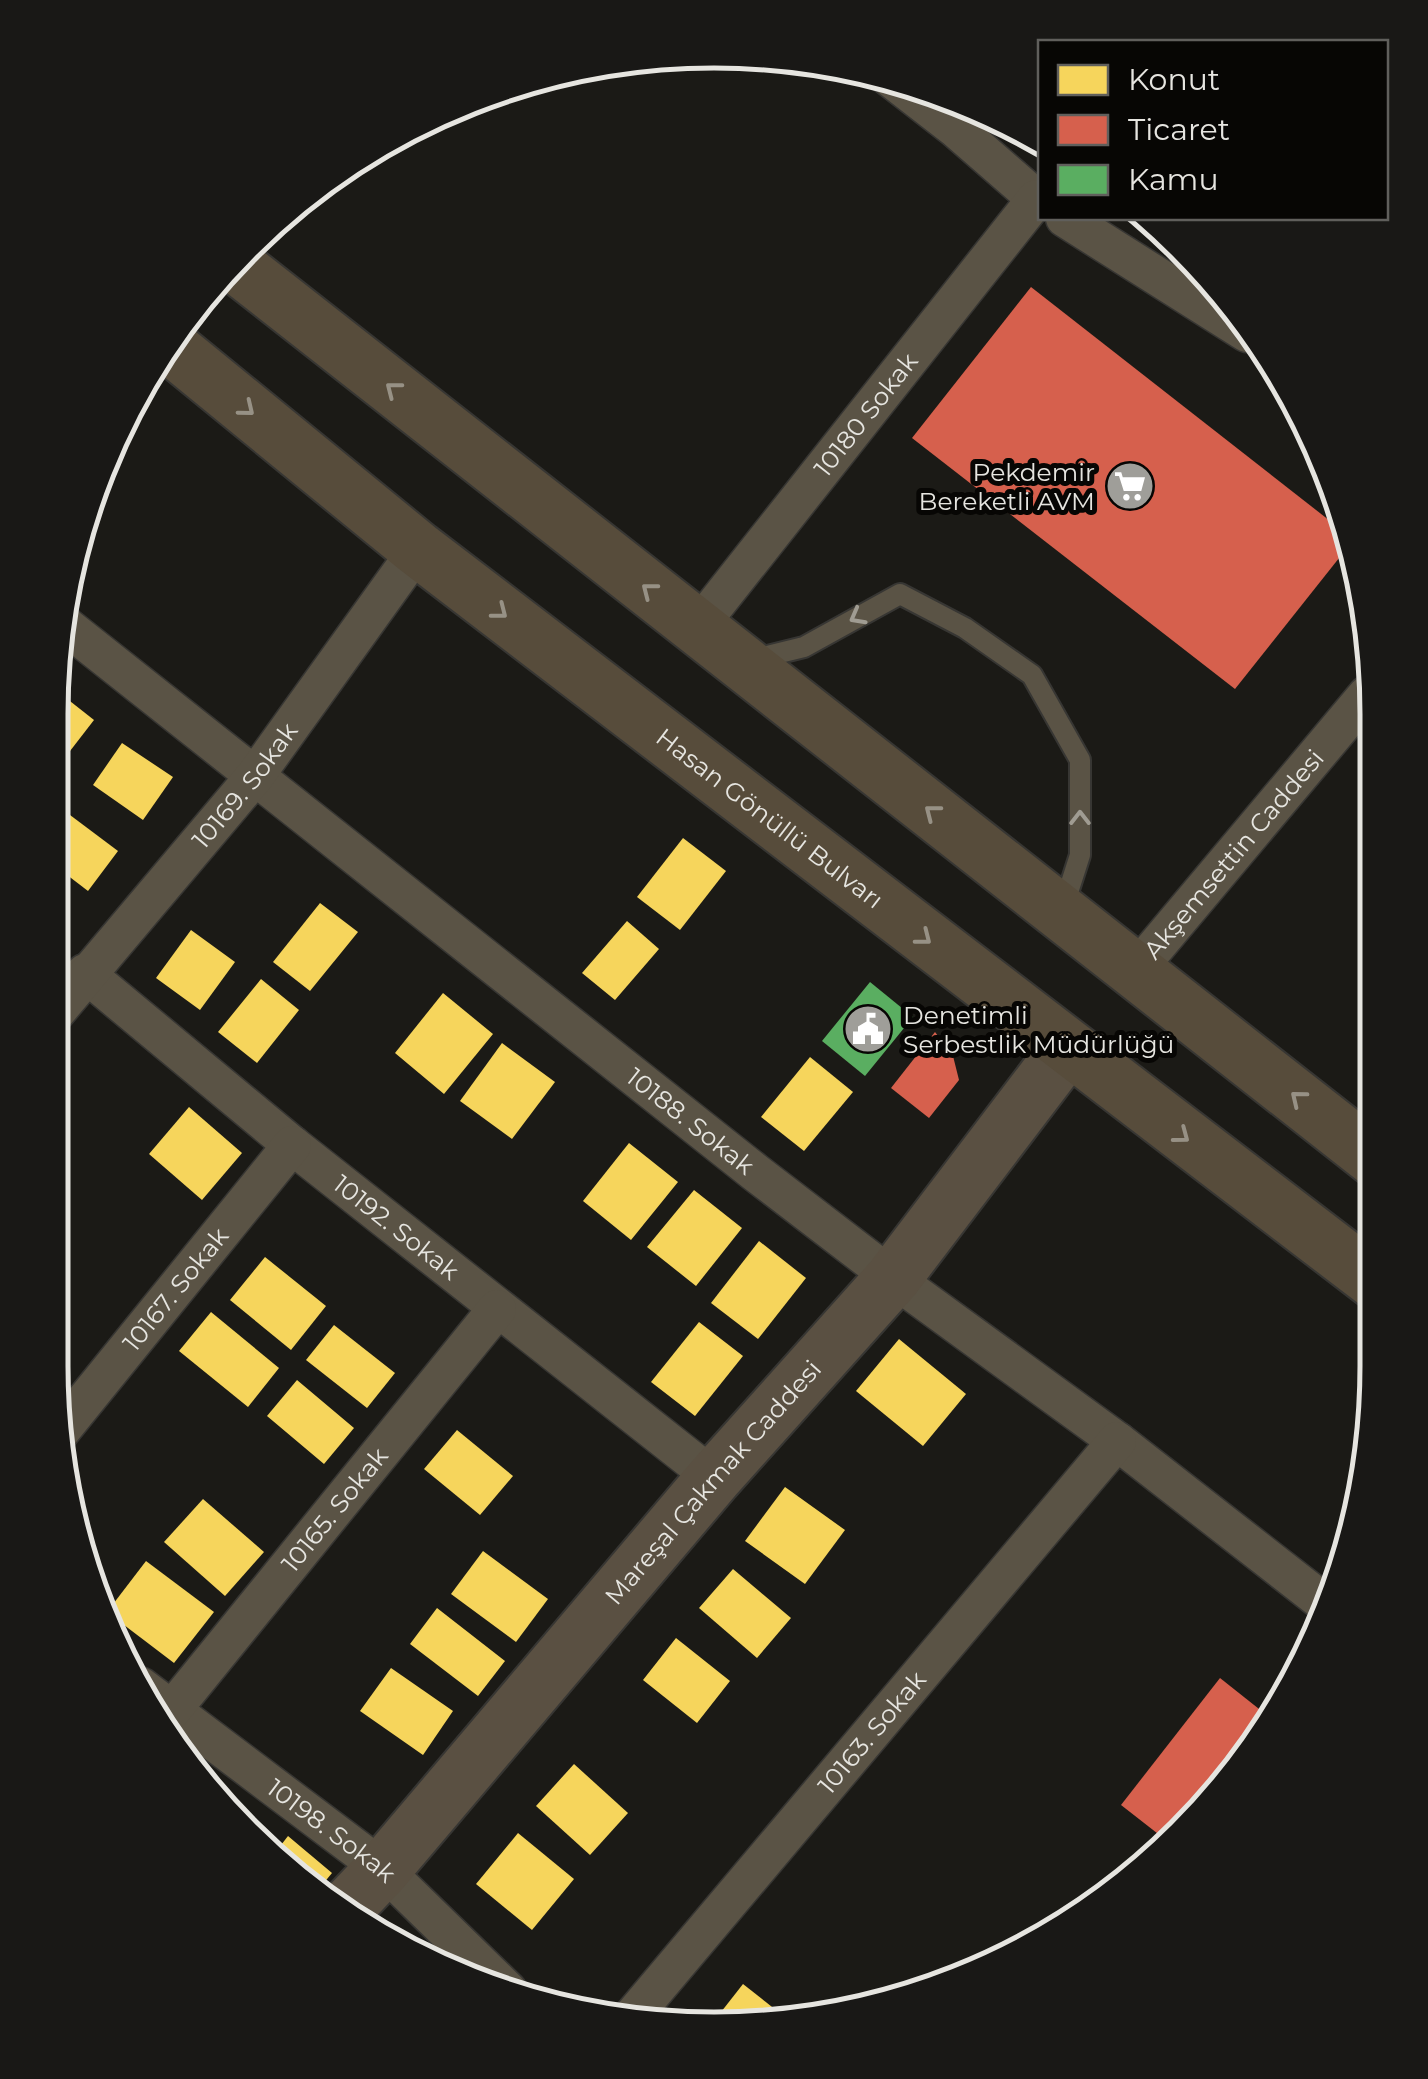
<svg xmlns="http://www.w3.org/2000/svg" width="1428" height="2079" viewBox="0 0 1428 2079" font-family="Montserrat,sans-serif">
<style>
.homes{fill:#f6d55c}
.shops{fill:#d6604d}
.public{fill:#5aae61}
.lines{fill:none;stroke-linecap:round;stroke-linejoin:round}
.lane-casing{stroke:#373633;stroke-width:24}
.street-casing{stroke:#373633;stroke-width:41}
.secondary-casing{stroke:#373633;stroke-width:59}
.primary-casing{stroke:#373633;stroke-width:59}
.lane{stroke:#5a5345;stroke-width:20}
.street{stroke:#5a5345;stroke-width:38}
.secondary{stroke:#5a5042;stroke-width:55}
.primary{stroke:#574c3b;stroke-width:55}
.oneway{stroke:#979185}
.oneway2{stroke:#a09c92}
.labels{text-anchor:middle;stroke-width:10;stroke-linejoin:round;paint-order:stroke}
.street-label{font-size:25px;fill:#e6e5e0;stroke:#070604}
.poi-label{font-size:25px;fill:#e6e5e0;stroke:#070604;text-anchor:end}
.rim{fill:none;stroke:#e6e5e0;stroke-width:5}
</style>
<rect width="100%" height="100%" fill="#1b1a16"/>
<g class="homes">
<path d="M61 694 94 720 60 764V756Z"/>
<path d="M122 743 173 777 143 820 93 785Z"/>
<path d="M66 812 118 851 88 891 58 868 59 821Z"/>
<path d="M683 838 726 871 680 930 637 897Z"/>
<path d="M320 903 358 932 310 991 273 962Z"/>
<path d="M627 921 659 949 615 1000 582 973Z"/>
<path d="M191 930 235 962 200 1010 156 978Z"/>
<path d="M261 979 299 1010 257 1063 218 1032Z"/>
<path d="M443 993 493 1034 444 1094 395 1053Z"/>
<path d="M502 1043 555 1082 512 1139 460 1101Z"/>
<path d="M810 1057 853 1092 804 1151 761 1117Z"/>
<path d="M189 1107 242 1153 202 1200 149 1154Z"/>
<path d="M629 1143 678 1182 631 1240 583 1201Z"/>
<path d="M694 1190 742 1228 696 1286 647 1247Z"/>
<path d="M759 1241 806 1278 758 1339 711 1303Z"/>
<path d="M265 1257 326 1306 291 1350 230 1300Z"/>
<path d="M211 1312 279 1368 248 1407 179 1351Z"/>
<path d="M699 1322 743 1356 695 1416 651 1382Z"/>
<path d="M334 1325 395 1373 367 1408 306 1360Z"/>
<path d="M899 1339 966 1394 923 1446 856 1391Z"/>
<path d="M297 1380 354 1428 324 1464 267 1416Z"/>
<path d="M457 1430 513 1476 480 1515 424 1469Z"/>
<path d="M785 1487 845 1530 805 1584 745 1541Z"/>
<path d="M203 1499 264 1552 225 1596 164 1542Z"/>
<path d="M483 1551 548 1599 516 1642 451 1594Z"/>
<path d="M146 1561 214 1612 174 1663 107 1612Z"/>
<path d="M733 1569 791 1618 757 1658 699 1608Z"/>
<path d="M437 1608 505 1661 478 1696 410 1644Z"/>
<path d="M676 1638 730 1681 697 1723 643 1680Z"/>
<path d="M391 1668 453 1711 423 1755 360 1711Z"/>
<path d="M574 1764 628 1813 590 1855 536 1806Z"/>
<path d="M518 1833 574 1879 532 1930 476 1884Z"/>
<path d="M288 1836 332 1873 318 1890 271 1858Z"/>
<path d="M743 1984 786 2018 714 2021Z"/>
</g>
<g class="shops">
<path d="M1031 287 1348 535 1351 543 1235 689 912 438Z"/>
<path d="M935 1032 953 1056 959 1080 929 1118 891 1088Z"/>
<path d="M1220 1678 1273 1720 1183 1835 1171 1844 1121 1805Z"/>
</g>
<path class="public" d="M870 982 913 1017 865 1076 822 1041Z"/>
<g class="lines">
<g class="lane-casing">
<path id="lane" d="M751 660 804 647 900 594 965 628 1032 675 1080 760V855L1062 911"/>
</g>
<g class="street-casing">
<g id="street">
<path d="M888 76 955 128 1040 202"/>
<path d="M1065 218 1247 333"/>
<path id="s1" d="M62 623 756 1173 893 1278 1117 1441 1331 1608"/>
<path id="s2" d="M697 628 1036 199"/>
<path id="s3" d="M1137 969 1367 695"/>
<path id="s4" d="M85 973 292 1145 714 1478"/>
<path id="s5" d="M56 1012 255 776 418 549"/>
<path id="s6" d="M59 1433 292 1145"/>
<path id="s7" d="M140 1686 383 1869 508 1991"/>
<path id="s8" d="M172 1710 497 1309"/>
<path id="s9" d="M627 2023 1117 1441"/>
</g>
</g>
<g class="secondary-casing">
<g id="secondary">
<path id="s10" d="M346 1908 383 1869 714 1478 893 1278 1067 1049"/>
</g>
</g>
<g class="primary-casing">
<g id="primary">
<path d="M232 262 1375 1159"/>
<path id="s11" d="M171 347 418 549 1377 1283"/>
</g>
</g>
<use href="#lane" class="lane"/>
<use href="#street" class="street"/>
<use href="#secondary" class="secondary"/>
<use href="#primary" class="primary"/>
</g>
<defs><path id="oneway-chevron" d="M-2-3.5L2.5 0L-2 3.5" fill="none" stroke-width="1.6" stroke-linecap="round" stroke-linejoin="round" transform="scale(2.5)"/></defs>
<g class="oneway">
<use href="#oneway-chevron" transform="translate(393 389) rotate(-142)"/>
<use href="#oneway-chevron" transform="translate(247 409) rotate(39)"/>
<use href="#oneway-chevron" transform="translate(649 590) rotate(-142)"/>
<use href="#oneway-chevron" transform="translate(500 612) rotate(38)"/>
<use href="#oneway-chevron" transform="translate(932 812) rotate(-142)"/>
<use href="#oneway-chevron" transform="translate(924 938) rotate(38)"/>
<use href="#oneway-chevron" transform="translate(1298 1098) rotate(-141)"/>
<use href="#oneway-chevron" transform="translate(1182 1136) rotate(37)"/>
</g>
<g class="oneway2">
<use href="#oneway-chevron" transform="translate(857 617) rotate(151)"/>
<use href="#oneway-chevron" transform="translate(1080 818) rotate(-90)"/>
</g>
<defs>
<g id="supermarket-disc" transform="scale(2.5)"><circle r="9.5" fill="#9f9e99" stroke="#070604"/><path d="M-6-5.5h2.5l.6 2H6L4.5 2H-2.5L-4.4-4H-6ZM-1.5 3.2a1.3 1.3 0 1 0 .1 0ZM3 3.2a1.3 1.3 0 1 0 .1 0Z" fill="#fff"/></g>
<g id="civic-disc" transform="scale(2.5)"><circle r="9.5" fill="#9f9e99" stroke="#070604"/><path d="M-.6-6.5H3V-4.5H.6V-3L4-1V1h2V6H-6V1h2V-1L-.6-3ZM-1.2 2.5V6h2.4V2.5Z" fill="#fff"/></g>
</defs>
<g fill-rule="evenodd">
<use href="#supermarket-disc" x="1130" y="486"/>
<use href="#civic-disc" x="868" y="1029"/>
</g>
<g class="labels">
<g class="street-label">
<text dy="9" stroke="none"><textPath href="#s2" startOffset="272">10180 Sokak</textPath></text>
<text dy="9" stroke="none"><textPath href="#s5" startOffset="295">10169. Sokak</textPath></text>
<text dy="9" stroke="none"><textPath href="#s11" startOffset="762">Hasan Gönüllü Bulvarı</textPath></text>
<text dy="9" stroke="none"><textPath href="#s3" startOffset="150">Akşemsettin Caddesi</textPath></text>
<text dy="9" stroke="none"><textPath href="#s1" startOffset="802">10188. Sokak</textPath></text>
<text dy="9" stroke="none"><textPath href="#s4" startOffset="402">10192. Sokak</textPath></text>
<text dy="9" stroke="none"><textPath href="#s6" startOffset="185">10167. Sokak</textPath></text>
<text dy="9" stroke="none"><textPath href="#s10" startOffset="562">Mareşal Çakmak Caddesi</textPath></text>
<text dy="9" stroke="none"><textPath href="#s8" startOffset="258">10165. Sokak</textPath></text>
<text dy="9" stroke="none"><textPath href="#s9" startOffset="380">10163. Sokak</textPath></text>
<text dy="9" stroke="none"><textPath href="#s7" startOffset="240">10198. Sokak</textPath></text>
</g>
<g class="poi-label">
<text x="1095" y="481">Pekdemir<tspan x="1095" dy="29">Bereketli AVM</tspan></text>
<text x="903" y="1024" text-anchor="start">Denetimli<tspan x="903" dy="29">Serbestlik Müdürlüğü</tspan></text>
</g>
</g>
<path d="M0 0H1428V2079H0ZM714 68H714A646 646 0 0 1 1360 714V1366A646 646 0 0 1 714 2012H714A646 646 0 0 1 68 1366V714A646 646 0 0 1 714 68Z" fill="#191816" fill-rule="evenodd"/>
<path class="rim" d="M714 68H714A646 646 0 0 1 1360 714V1366A646 646 0 0 1 714 2012H714A646 646 0 0 1 68 1366V714A646 646 0 0 1 714 68Z"/>
<rect x="1038" y="40" width="350" height="180" fill="#070604" stroke="#605f5c" stroke-width="2.5"/>
<rect x="1058" y="65" width="50" height="30" fill="#f6d55c" stroke="#605f5c" stroke-width="2.5"/>
<text x="1128" y="90" font-size="30" fill="#e6e5e0">Konut</text>
<rect x="1058" y="115" width="50" height="30" fill="#d6604d" stroke="#605f5c" stroke-width="2.5"/>
<text x="1128" y="140" font-size="30" fill="#e6e5e0">Ticaret</text>
<rect x="1058" y="165" width="50" height="30" fill="#5aae61" stroke="#605f5c" stroke-width="2.5"/>
<text x="1128" y="190" font-size="30" fill="#e6e5e0">Kamu</text>
</svg>
